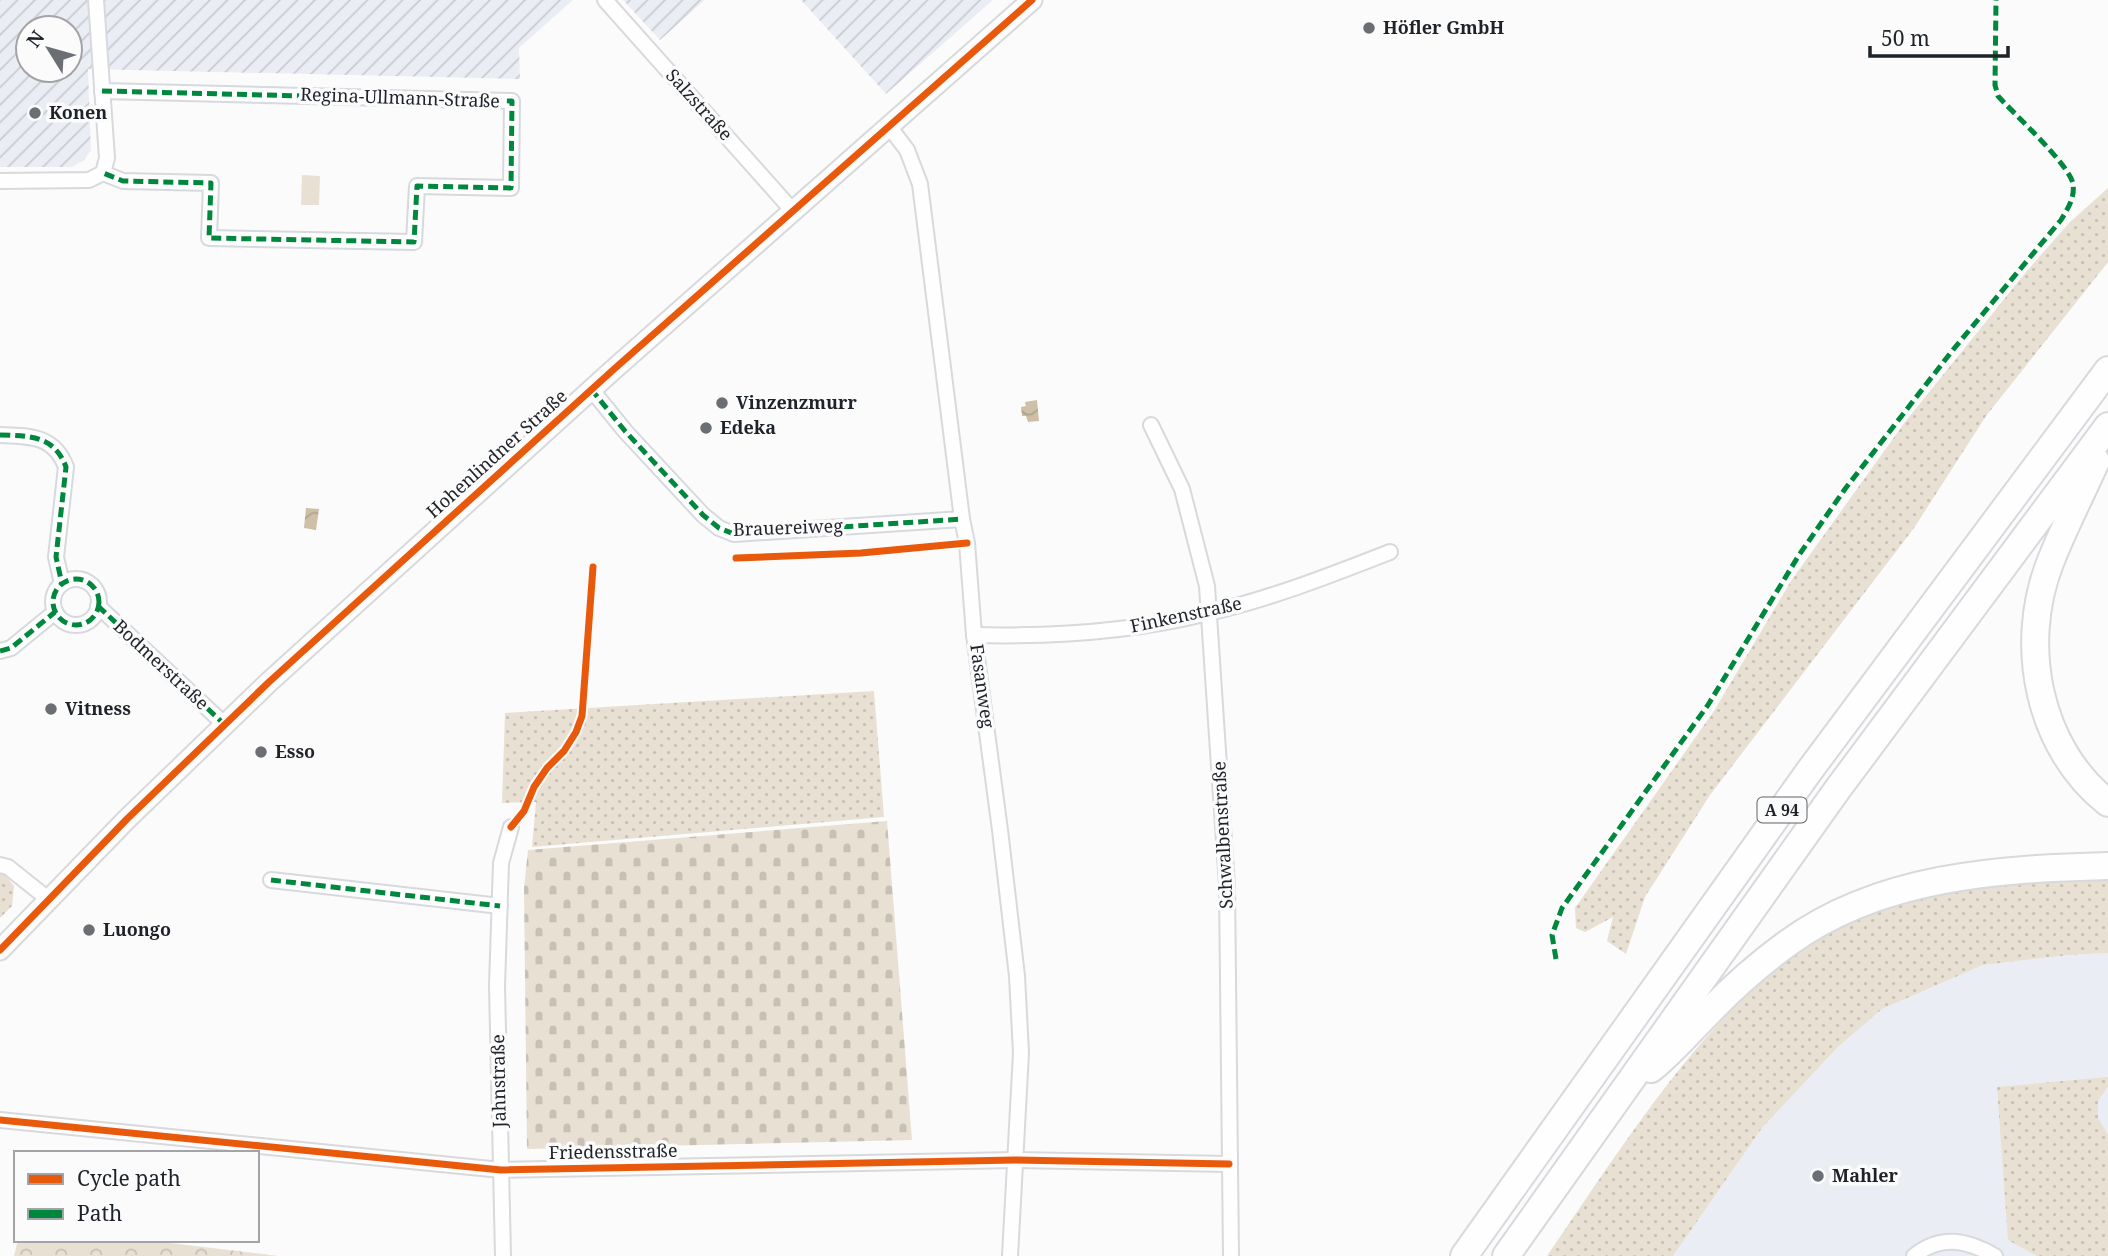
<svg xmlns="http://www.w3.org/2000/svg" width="2108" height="1256" viewBox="0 0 2108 1256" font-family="'Noto Serif',serif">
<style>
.built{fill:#eaeef4}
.industrial{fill:url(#industrial-furrows);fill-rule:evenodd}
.grass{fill:url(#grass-dots)}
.cemetery{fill:url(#cemetery-stones)}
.park{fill:url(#park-crowns)}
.pitch{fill:#e8e0d2}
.water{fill:url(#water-waves)}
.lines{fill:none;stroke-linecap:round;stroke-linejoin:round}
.minor-casing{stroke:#d7d9dd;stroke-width:18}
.tertiary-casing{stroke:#d7d9dd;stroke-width:23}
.motorway-casing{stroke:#d7d9dd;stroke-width:30}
.minor{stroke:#fefefe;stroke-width:14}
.tertiary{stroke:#fefefe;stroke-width:19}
.motorway{stroke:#fefefe;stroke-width:26}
.quiet{stroke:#00873e;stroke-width:5;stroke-dasharray:10 5;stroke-linecap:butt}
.cycleway-casing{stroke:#fbfbfb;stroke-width:11}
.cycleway{stroke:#e8590c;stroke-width:7}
.poi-dot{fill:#6b6e72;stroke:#fbfbfb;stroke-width:2.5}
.labels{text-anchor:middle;stroke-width:7;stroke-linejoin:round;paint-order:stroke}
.shield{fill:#fbfbfb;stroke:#606368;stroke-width:2}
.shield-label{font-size:16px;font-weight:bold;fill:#1e2229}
.poi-label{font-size:18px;font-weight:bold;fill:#1e2229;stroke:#fbfbfb;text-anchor:start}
.street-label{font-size:18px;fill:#1e2229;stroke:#fbfbfb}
</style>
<defs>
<pattern id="industrial-furrows" width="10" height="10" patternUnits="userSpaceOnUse" patternTransform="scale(1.75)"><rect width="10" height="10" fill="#eaeef4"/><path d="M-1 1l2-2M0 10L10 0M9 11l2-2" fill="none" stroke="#c8ccd1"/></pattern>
<pattern id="grass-dots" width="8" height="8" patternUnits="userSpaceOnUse" patternTransform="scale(1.75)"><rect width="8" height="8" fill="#e8e0d2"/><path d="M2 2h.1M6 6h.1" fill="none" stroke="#c7c0b4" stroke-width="1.8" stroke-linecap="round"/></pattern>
<pattern id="cemetery-stones" width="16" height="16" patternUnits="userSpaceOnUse" patternTransform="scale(1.75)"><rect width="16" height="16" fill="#e8e0d2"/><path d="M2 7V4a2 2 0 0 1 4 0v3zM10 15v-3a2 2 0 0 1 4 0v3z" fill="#c7c0b4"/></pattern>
<pattern id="park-crowns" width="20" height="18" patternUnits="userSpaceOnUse" patternTransform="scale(1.75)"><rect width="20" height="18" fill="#e8e0d2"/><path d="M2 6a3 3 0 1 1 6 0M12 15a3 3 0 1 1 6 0" fill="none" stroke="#c7c0b4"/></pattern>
<pattern id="water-waves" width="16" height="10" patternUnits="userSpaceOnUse" patternTransform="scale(1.75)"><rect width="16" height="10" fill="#cebfa6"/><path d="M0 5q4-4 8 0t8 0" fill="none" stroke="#b0a48f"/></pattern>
</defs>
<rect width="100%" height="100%" fill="#fbfbfb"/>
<path class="built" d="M2108 953V1256H1673L1762 1128 1837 1048 1882 1009 1983 965 2069 955Z"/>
<g class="industrial">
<path d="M0 0H573L519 48 520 79 88 69 91 150 84 160 72 167H0ZM28 28H70V70H28Z"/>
<path d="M623 0H705L660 40Z"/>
<path d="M801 0H993L886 94Z"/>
</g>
<g class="grass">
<path d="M2108 188V262L1986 416 1914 528 1710 795 1645 897 1626 954 1607 941 1613 917 1585 932 1576 928 1575 908 1714 711 1791 581 1905 422 2026 272 2069 223Z"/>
<path d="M874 691 884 817 532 847 536 802 502 803 505 713Z"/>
<path d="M0 869 14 886 12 906 0 918Z"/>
<path d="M2108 878V953L2069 955 1983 965 1882 1009 1837 1048 1762 1128 1673 1256H1547C1607 1169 1664 1078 1738 1003 1758 983 1779 963 1802 947 1845 919 1899 900 1950 890 2001 880 2055 880 2108 878Z"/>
<path d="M2108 1077V1086L2098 1101V1118L2108 1135V1256H2037L2008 1240 1997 1087Z"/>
</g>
<path class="cemetery" d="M887 821 912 1140 527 1149 524 888 528 850Z"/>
<path class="park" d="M18 1240H145L278 1256H14Z"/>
<path class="pitch" d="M302 175 320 176 319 205H301Z"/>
<g class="water">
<path d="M1037 400 1039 421 1028 422 1026 416H1022L1021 407 1026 406 1025 402Z"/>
<path d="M306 508 319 509 316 530 304 528Z"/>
</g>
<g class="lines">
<g class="minor-casing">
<g id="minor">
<path d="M605 0 792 210"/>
<path d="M102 91 512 101 511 188 417 186 414 242 209 238 211 183 123 181 103 173"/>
<path d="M888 125 907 150 920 184 962 519 967 543 974 635 1000 830 1017 976 1021 1053 1010 1256"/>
<path d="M0 181 89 180 103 173 107 158 96 0"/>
<path d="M591 389 625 431 703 515 719 528 734 534 962 519"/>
<path d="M1151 425 1182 489 1207 586 1227 886 1231 1256"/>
<path d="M0 435C29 436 54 435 66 467L56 557 62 584"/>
<circle cx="76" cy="602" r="23"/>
<path d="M98 606 224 724"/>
<path d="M974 635C1052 637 1132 632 1208 613 1270 599 1331 575 1390 552"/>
<path d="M0 651 11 648 55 612"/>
<path d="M0 865 8 867 48 899"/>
<path d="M271 880 500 906"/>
<path d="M0 1120 501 1170 1015 1160 1229 1164"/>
<path d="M503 1256 497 986 501 863 511 827"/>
<path d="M1914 1256C1941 1234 1967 1240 1995 1256"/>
</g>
</g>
<g class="tertiary-casing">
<path id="tertiary" d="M0 950 127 819 269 682 613 370 1032 0"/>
</g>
<g class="motorway-casing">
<g id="motorway">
<path d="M2096 461C2081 495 2063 529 2050 563 2018 645 2038 748 2108 803"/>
<path d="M1651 1069C1672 1052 1689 1032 1708 1013 1732 988 1759 964 1788 943 1880 876 1998 869 2108 866"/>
<path d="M1464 1256 1810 770 2108 370"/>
<path d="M1506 1256 1837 790 2108 426"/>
</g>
</g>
<use href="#minor" class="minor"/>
<use href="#tertiary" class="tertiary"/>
<use href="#motorway" class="motorway"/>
<g class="quiet">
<path d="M102 91 512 101 511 188 417 186 414 242 209 238 211 183 123 181 103 173"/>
<path d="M591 389 625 431 703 515 719 528 734 534 962 519"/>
<path d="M0 435C29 436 54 435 66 467L56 557 62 584"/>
<circle cx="76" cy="602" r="23"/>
<path d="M98 606 224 724"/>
<path d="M0 651 11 648 55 612"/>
<path d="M271 880 500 906"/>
<path d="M1556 959 1552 935 1562 908 1708 705 1799 555 1845 489 1952 351 2061 220C2068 208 2075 198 2073 184 2070 165 2013 113 1998 96L1995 85 1996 0"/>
</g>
<g class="cycleway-casing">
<g id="cycleway">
<path d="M736 558 861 553 967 543"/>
<path d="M511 827 524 811 534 787 547 768 564 751 576 732 582 716 593 567"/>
<path d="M0 950 127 819 269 682 613 370 1032 0"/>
<path d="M0 1120 501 1170 1015 1160 1229 1164"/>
</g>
</g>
<use href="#cycleway" class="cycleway"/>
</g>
<g class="poi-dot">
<circle cx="1369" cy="28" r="7"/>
<circle cx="35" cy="113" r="7"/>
<circle cx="722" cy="403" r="7"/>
<circle cx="706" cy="428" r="7"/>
<circle cx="51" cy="709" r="7"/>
<circle cx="261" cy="752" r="7"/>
<circle cx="89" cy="930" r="7"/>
<circle cx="1818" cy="1176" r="7"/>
</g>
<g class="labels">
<rect class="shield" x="1757.5" y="797.5" width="49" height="25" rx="5"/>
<g class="shield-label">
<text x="1782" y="816">A 94</text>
</g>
<g class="poi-label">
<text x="1383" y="34">Höfler GmbH</text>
<text x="49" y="119">Konen</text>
<text x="736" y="409">Vinzenzmurr</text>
<text x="720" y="434">Edeka</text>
<text x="65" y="715">Vitness</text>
<text x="275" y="758">Esso</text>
<text x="103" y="936">Luongo</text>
<text x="1832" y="1182">Mahler</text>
</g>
<g class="street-label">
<text transform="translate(400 98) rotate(2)" y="6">Regina-Ullmann-Straße</text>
<text transform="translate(699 105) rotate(48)" y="6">Salzstraße</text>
<text transform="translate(497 454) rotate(-42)" y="6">Hohenlindner Straße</text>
<text transform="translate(788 528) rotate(-2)" y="6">Brauereiweg</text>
<text transform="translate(1186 615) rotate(-12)" y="6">Finkenstraße</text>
<text transform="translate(161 665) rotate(43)" y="6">Bodmerstraße</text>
<text transform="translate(982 686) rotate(82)" y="6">Fasanweg</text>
<text transform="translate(1223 835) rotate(-93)" y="6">Schwalbenstraße</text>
<text transform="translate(499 1081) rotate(-91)" y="6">Jahnstraße</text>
<text transform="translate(613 1152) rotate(-1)" y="6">Friedensstraße</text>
</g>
</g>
<rect x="14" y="1151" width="245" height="91" fill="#fbfbfb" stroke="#a3a4a7" stroke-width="2"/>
<rect x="28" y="1174" width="35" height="10" fill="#e8590c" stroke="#a3a4a7" stroke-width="2"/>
<text x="77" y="1186" font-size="21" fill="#1e2229">Cycle path</text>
<rect x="28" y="1209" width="35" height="10" fill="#00873e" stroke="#a3a4a7" stroke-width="2"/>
<text x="77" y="1221" font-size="21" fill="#1e2229">Path</text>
<g transform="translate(49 49) rotate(307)"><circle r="33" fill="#fbfbfb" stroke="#a3a4a7" stroke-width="2"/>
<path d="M0-5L12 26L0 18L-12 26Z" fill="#6b6e72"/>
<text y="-10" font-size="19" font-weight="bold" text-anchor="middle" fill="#1e2229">N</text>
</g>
<path d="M1870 46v10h138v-10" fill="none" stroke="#1e2229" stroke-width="3.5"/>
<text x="1881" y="46" font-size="21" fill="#1e2229" stroke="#fbfbfb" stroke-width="5" paint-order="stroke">50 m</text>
</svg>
